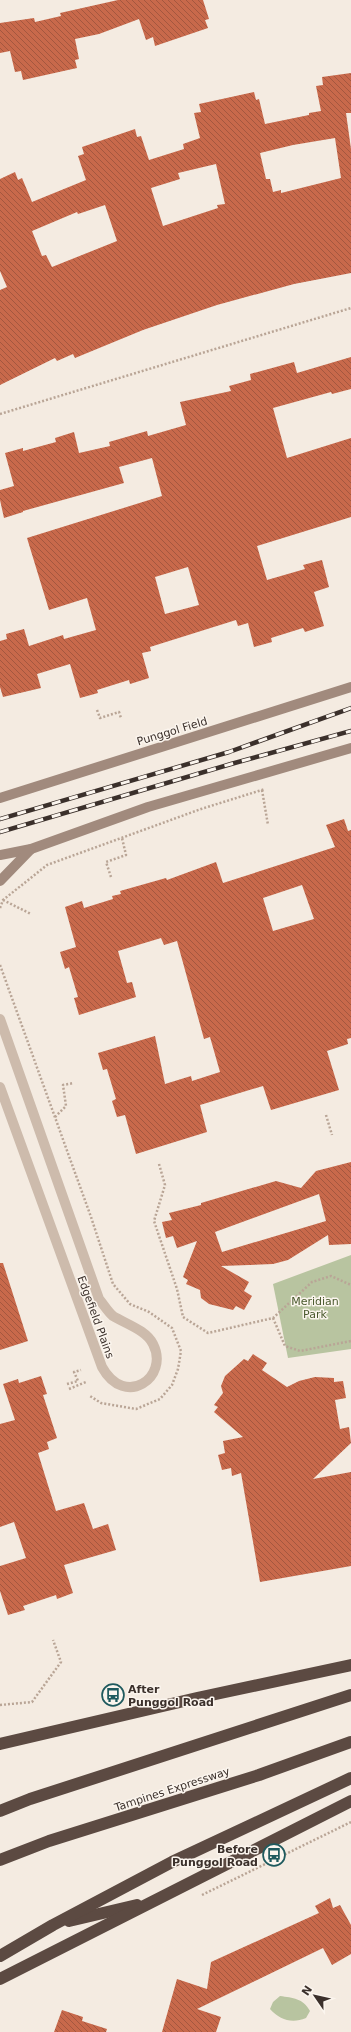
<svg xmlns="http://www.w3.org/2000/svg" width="351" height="2032" viewBox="0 0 351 2032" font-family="'DejaVu Sans',sans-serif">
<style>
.green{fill:#b8c4a0}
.building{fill:url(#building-back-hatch);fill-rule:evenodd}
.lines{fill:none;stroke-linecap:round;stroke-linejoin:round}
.path{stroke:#b9a596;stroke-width:2.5;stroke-dasharray:2 2;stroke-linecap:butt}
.street{stroke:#cdbbac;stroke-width:10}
.secondary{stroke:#a18a7d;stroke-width:10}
.highway{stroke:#5c4a42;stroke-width:12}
.rail-casing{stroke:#3b302b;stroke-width:4.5}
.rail{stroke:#fbf5ee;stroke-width:3;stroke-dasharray:9;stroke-linecap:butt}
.labels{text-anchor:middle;stroke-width:3;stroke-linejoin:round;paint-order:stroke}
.street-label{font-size:11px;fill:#3b302b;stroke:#fbf5ee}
.park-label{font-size:11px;fill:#4a5a2e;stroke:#fbf5ee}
.poi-label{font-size:11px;font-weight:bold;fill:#3b302b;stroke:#fbf5ee;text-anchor:start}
</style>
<defs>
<pattern id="building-back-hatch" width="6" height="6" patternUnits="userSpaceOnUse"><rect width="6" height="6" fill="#c8694b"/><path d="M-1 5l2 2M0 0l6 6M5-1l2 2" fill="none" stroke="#a4573f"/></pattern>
</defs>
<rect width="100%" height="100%" fill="#f4ebe1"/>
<g class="green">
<path d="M351 1255V1349L288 1358 273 1284Z"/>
<path d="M280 1996C293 1998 303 1998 310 2011L306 2018C292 2024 280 2020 270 2009L273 2002Z"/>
</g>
<g class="building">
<path d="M118 0H203L209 19 205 20 208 28 155 46 153 37 146 40 139 19 99 34 75 39 79 59 75 60 77 68 23 80 21 71 15 72 10 51 0 53V23L34 18 35 22 61 16 60 13Z"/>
<path d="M351 73V113H346L351 149V273L294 284 217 305 143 330 75 358 73 354 57 361 55 358 0 385V290L7 287 0 271V179L15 172 18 180 22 178 32 202 86 180 78 156 84 154 82 147 135 129 137 137 141 136 149 160 184 149 183 144 200 138 194 113 201 112 199 104 254 92 256 100 259 99 265 124 309 115V113L321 111 316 86 323 85 322 77ZM335 138 341 178 281 193V190L273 192 270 179H266L260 153 293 145ZM216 164 225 204 217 205 218 208 163 226 151 188 180 179 178 173ZM105 205 117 241 52 267 46 255 42 256 32 231 77 212 78 214Z"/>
<path d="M351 357V389L332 394 331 392 273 408 287 458 351 438V517L257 546 267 580 305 569 303 565 322 560 329 587 314 592 324 626 305 632 303 628 271 638 272 642 254 647 248 623 238 626 236 620 150 647 151 651 142 653 149 678 130 684 129 680 97 690 98 693 80 698 70 664 37 674 41 688 3 697 0 687V641L7 639 6 634 24 629 29 646 63 635 64 639 96 630 87 598 49 610 27 538 162 496 152 458 119 467 124 483 23 511V512L4 518 0 500V490L14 486 5 453 23 448V451L56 442 55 438 74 432 79 453 110 446 109 442 147 431 148 436 186 425 180 402 231 391 229 386 251 380 250 374 294 362 297 373ZM188 567 199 605 165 614 155 577Z"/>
<path d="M344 819 348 831 351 830V1038L347 1039 348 1044 327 1051 339 1090 271 1110 263 1086 200 1105 207 1132 136 1154 125 1115 117 1117 112 1101 116 1099 107 1069 103 1070 98 1053 155 1036 165 1084 191 1076 192 1081 220 1072 210 1037 204 1039 177 941 164 945 161 938 118 951 127 983 132 982 136 997 79 1015 74 998 78 997 69 967 65 969 60 952 76 947 65 907 82 901 84 908 113 899 112 896 121 894 120 891 166 878 167 880 216 862 223 883 335 847 326 825ZM302 885 314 919 273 931 263 898Z"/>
<path d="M351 1162V1244L329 1245 328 1235 288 1260 273 1264 221 1266 249 1282 244 1291 252 1296 244 1310 236 1306 233 1310 209 1304 201 1298 200 1290 186 1284 188 1280 183 1277 197 1241 177 1248 173 1236 166 1238 162 1222 172 1220 169 1213 201 1205V1203L276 1181 301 1188 316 1171ZM319 1194 326 1221 222 1252 215 1232Z"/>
<path d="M0 1263H3L28 1341 0 1350Z"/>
<path d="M253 1354 267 1363 262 1370 287 1387 299 1381 315 1377 334 1378V1382L343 1381 346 1398 335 1400 340 1429 349 1427 351 1443 313 1479 351 1472V1566L260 1582 241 1473 232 1476 231 1468 222 1470 218 1455 225 1453 223 1441 243 1437 214 1412 218 1407 214 1405 223 1393 221 1386 225 1376 244 1359 248 1361Z"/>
<path d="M41 1376 47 1394 43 1395 57 1438 47 1442 49 1449 38 1453 56 1511 84 1503 93 1529 108 1524 116 1550 64 1565 73 1593 57 1599 56 1595 23 1606 25 1610 8 1615 0 1591V1566L26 1558 14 1522 0 1527V1424L15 1420 3 1384 18 1379 19 1383Z"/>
<path d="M330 1898 333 1908 340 1905 351 1925V1954L332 1965 323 1948 197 2009 221 2017 216 2032H162L177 1979 207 1989 211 1962 319 1913 315 1906Z"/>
<path d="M62 2010 83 2017 82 2021 107 2029 106 2032H54Z"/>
</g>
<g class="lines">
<g class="path">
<path d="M0 414 351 308"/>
<path d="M97 710 100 718 119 712 121 718"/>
<path d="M262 790 268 825"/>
<path d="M111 877 106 862 126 855 122 838"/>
<path d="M3 900 31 914"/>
<path d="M0 908 3 900 47 865 201 809 265 789"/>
<path d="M0 965 91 1217 113 1284 130 1304 149 1312 172 1328 181 1351 178 1369 172 1385 160 1399 136 1409 101 1403 90 1396"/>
<path d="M326 1115 332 1135"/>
<path d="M55 1117 66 1106 63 1085 74 1083"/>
<path d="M159 1164 165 1185 154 1221 177 1289 183 1317 208 1333 273 1318 312 1282 331 1276 351 1285"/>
<path d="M273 1318 285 1346 300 1351 351 1341"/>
<path d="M67 1384 78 1381 74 1372 81 1370"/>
<path d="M69 1389 86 1382"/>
<path d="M0 1705 32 1702 61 1662 53 1640"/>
<path d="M202 1895 351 1822"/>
</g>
<path class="street" d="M0 1019 99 1299C104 1305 108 1312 113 1316 126 1324 146 1330 153 1344 170 1377 125 1409 102 1367L0 1087"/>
<g class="secondary">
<path d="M0 798 351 687"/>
<path d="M0 855 31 849 148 807 351 748"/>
<path d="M0 881 31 849"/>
</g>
<g class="highway">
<path d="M0 1744 197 1698 351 1665"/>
<path d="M0 1811 30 1799 351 1695"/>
<path d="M0 1860 49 1841 259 1775 351 1742"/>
<path d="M69 1921 137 1905"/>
<path d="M0 1956 53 1925 172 1862 351 1778"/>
<path d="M0 1979 351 1801"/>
</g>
<g class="rail-casing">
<g id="rail">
<path d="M0 819 229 752 351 708"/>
<path d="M0 832 231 764 351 731"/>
</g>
</g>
<use href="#rail" class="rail"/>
</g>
<defs>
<g id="bus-ring" transform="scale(1.15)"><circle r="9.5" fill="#fbf5ee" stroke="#1f5a5e" stroke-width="1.5"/><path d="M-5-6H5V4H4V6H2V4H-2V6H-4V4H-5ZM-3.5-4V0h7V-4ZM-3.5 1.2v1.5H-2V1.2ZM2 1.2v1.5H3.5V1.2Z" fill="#1f5a5e"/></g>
</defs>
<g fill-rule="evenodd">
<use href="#bus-ring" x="113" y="1695"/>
<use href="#bus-ring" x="274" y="1855"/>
</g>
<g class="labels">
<g class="street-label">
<text transform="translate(172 731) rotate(-17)" y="4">Punggol Field</text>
<text transform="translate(96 1317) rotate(70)" y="4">Edgefield Plains</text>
<text transform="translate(172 1789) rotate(-18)" y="4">Tampines Expressway</text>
</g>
<g class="park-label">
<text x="315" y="1305">Meridian<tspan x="315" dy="13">Park</tspan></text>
</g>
<g class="poi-label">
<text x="128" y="1693">After<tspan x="128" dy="13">Punggol Road</tspan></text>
<text x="258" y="1853" text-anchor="end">Before<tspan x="258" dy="13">Punggol Road</tspan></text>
</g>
</g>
<g transform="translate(315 1996) rotate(304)" stroke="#fbf5ee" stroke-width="3" paint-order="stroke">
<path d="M0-3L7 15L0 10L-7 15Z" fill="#3b302b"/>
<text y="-6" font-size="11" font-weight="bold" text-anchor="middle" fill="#3b302b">N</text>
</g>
</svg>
